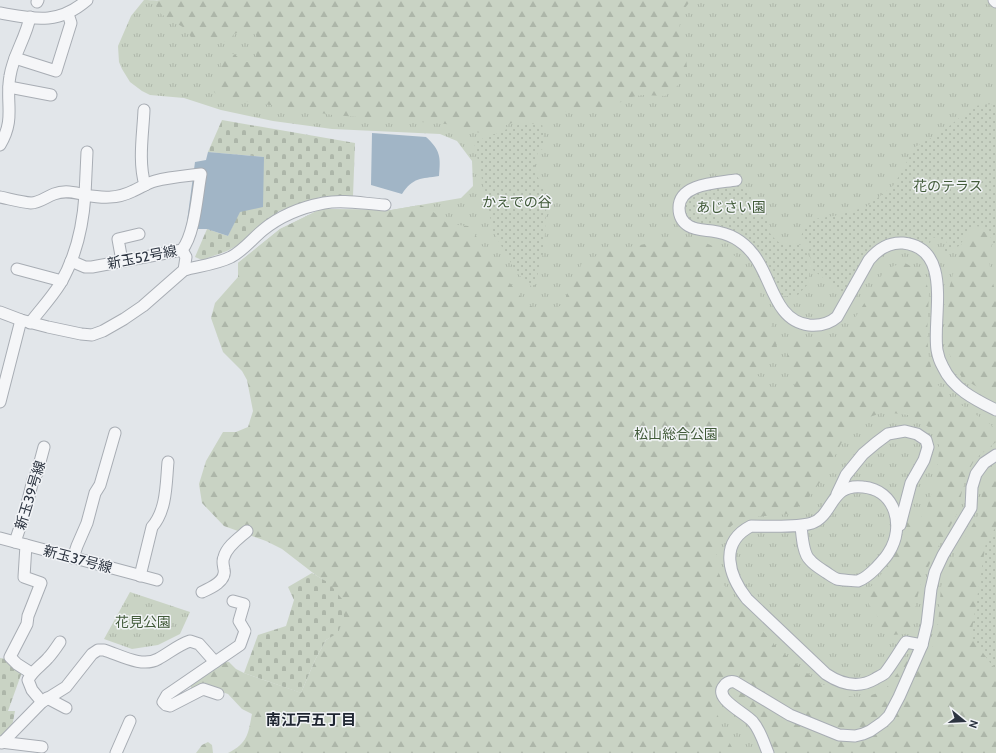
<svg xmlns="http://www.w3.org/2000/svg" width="996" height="753" viewBox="0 0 996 753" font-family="Cabin,'Noto Sans JP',sans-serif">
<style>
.grass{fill:url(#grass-tufts)}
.forest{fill:url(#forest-firs)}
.cemetery{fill:url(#cemetery-stones)}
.garden{fill:url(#garden-dots)}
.water{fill:#a1b5c6}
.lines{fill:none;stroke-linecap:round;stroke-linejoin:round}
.street-casing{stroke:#a8adb4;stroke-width:13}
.street{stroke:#f5f6f8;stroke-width:11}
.labels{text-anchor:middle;stroke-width:3;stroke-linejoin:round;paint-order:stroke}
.park-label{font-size:14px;fill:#425b3a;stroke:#f2f4f7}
.street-label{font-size:14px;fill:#2c3440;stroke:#f2f4f7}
.neighbourhood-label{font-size:15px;font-weight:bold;fill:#1e2531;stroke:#f2f4f7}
</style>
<defs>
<pattern id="grass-tufts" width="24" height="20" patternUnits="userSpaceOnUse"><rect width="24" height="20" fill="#c9d3c4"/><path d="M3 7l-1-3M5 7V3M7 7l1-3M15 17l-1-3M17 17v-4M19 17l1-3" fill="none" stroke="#adb6a9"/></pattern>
<pattern id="forest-firs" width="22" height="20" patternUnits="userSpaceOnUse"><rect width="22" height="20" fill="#c9d3c4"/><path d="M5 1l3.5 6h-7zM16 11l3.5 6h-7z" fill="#adb6a9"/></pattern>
<pattern id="cemetery-stones" width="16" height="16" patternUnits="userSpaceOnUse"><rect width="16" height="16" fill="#c9d3c4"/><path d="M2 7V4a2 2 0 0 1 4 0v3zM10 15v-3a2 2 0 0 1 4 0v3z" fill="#adb6a9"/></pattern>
<pattern id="garden-dots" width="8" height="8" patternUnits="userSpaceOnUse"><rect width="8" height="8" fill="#c9d3c4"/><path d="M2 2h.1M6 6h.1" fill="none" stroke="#adb6a9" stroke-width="1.8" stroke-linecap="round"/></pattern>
</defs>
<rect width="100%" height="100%" fill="#e2e6ea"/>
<g class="grass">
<path d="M144 0C151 0 157 1 163 0H996V753H282L269 682 301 693 338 632 238 263 280 229 321 209 391 210 461 198 473 186 472 161 457 141 440 134 332 129 273 121 221 110 184 98 150 95 142 91 130 82 122 69 119 62 118 46 131 16Z"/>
<path d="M130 592 190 612 180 634 158 645 132 649 104 639Z"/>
</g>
<g class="forest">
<path d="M163 0H691L685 8 680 21 679 34 685 53 687 67 682 81 672 91 665 96 642 95 627 98 613 107 589 111H566L555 117 539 120 517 121 486 133 473 132 446 124 333 115 220 97 214 92 213 87 226 78V74L221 66V57L225 52 234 54 244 62H252C259 53 259 45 256 35L246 30 234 34 229 40 222 42 206 37 199 39H192L186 29 161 14 156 6 157 1Z"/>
<path d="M420 205 431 210 448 224 468 226 476 236 489 257 521 297 536 310 547 312 562 305 582 263 605 252 675 238 701 241 734 255 751 277 763 302 772 327 777 347 768 361 762 365 757 375C771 388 775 393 795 388L794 380 786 365 788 345 797 338 819 342 845 334 885 270 903 262 924 273 929 293 927 335 929 359 935 381 946 395 990 424 996 430V442L975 459 966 475 956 516 935 552 921 583 912 618V628L905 634 892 635 879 625 876 611 870 606 867 600 869 589 884 571 897 548 908 521 921 517 927 507 933 489 938 464 939 445 932 429 908 415 884 412 864 419 847 433 837 451 828 472 805 502 787 514 741 518 729 528 722 539 716 553 717 568 723 584 777 648 813 678 839 695 862 698 884 691 911 655 929 652 937 638 941 587 950 563 979 514 982 493 987 479 996 470V753H777L758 719 727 693 716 697 714 706 726 736 735 753H228C248 743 248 734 252 714L242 709 228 694 204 686 191 689V683L225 661 229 662 236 669 244 673 301 693 315 660 326 640 338 632 329 583 317 576 282 549 266 541 224 526 202 503 199 484 206 461 223 432H236L248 427 253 411 247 380 242 371 223 352 211 318 215 303 238 277V263L280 229 321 209 391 210Z"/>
<path d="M974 229 985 232 992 243 989 261 992 280 996 293V398L962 378 946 348 944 334 948 315 949 289 958 256 962 243Z"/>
<path d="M208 742 212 745 213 753H196L202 745Z"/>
</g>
<g class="cemetery">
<path d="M222 120 355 143 353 196 321 197 279 211 242 243 227 251 202 260 195 257 207 229 228 236 264 157 208 152Z"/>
<path d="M312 573 329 583 342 599 344 617 338 633 326 640 315 660 301 693 244 673 258 635 286 626 294 600 288 587Z"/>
<path d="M0 658 6 659 22 672 8 711H15L12 727 0 738Z"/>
</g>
<g class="garden">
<path d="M993 104 996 105V249L986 227 973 226 959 246 944 253 947 241 932 237 929 246 895 239 873 247 855 278 843 293 813 270 808 246 801 236 809 220 839 215 866 207 894 185 915 147 942 132 974 106Z"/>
<path d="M542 123 545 148 538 151 534 170 547 195 544 249 534 289 516 272 493 231 474 142 518 125Z"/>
<path d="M736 184 769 210C766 227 766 233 781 244L798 243 809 256V283L797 296H782L776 289 765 261 753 248 739 236 722 226H704L692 222 683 211 689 196 699 192Z"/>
<path d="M996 527V671L971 636 986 542Z"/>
</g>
<g class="water">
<path d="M372 133 426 137C440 150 441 156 439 176 421 179 413 177 402 194L371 185Z"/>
<path d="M208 152 264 157 263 207 240 212 228 236 207 229H186L195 162 206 160Z"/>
</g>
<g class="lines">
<g class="street-casing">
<g id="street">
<path d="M994 0 996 2"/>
<path d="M37 2 38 0"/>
<path d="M0 13C35 19 58 25 87 0"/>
<path d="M15 58 56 71 71 23 68 14"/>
<path d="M9 87 51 95"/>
<path d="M144 110C143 134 138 161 145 185"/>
<path d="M0 145C16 118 5 103 10 76 13 55 26 38 30 17"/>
<path d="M736 180C718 183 679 183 679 208 679 215 682 222 689 226 695 230 705 230 712 231 728 233 743 241 753 254 772 277 774 321 809 325 820 326 829 324 837 317L869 260C878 249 889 242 903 243 954 248 932 318 937 350 938 356 940 362 943 367 953 389 976 400 996 410"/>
<path d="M0 197C10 199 21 202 31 203 39 203 46 197 54 194 64 190 74 192 85 195 83 225 76 257 60 284 52 297 40 310 30 323"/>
<path d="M71 261 85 267H92L182 250C195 234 197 195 201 174 185 176 170 177 155 181 147 183 140 188 133 191 117 199 102 198 85 195L87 152"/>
<path d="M122 261 118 239 139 234"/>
<path d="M17 269 62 281"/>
<path d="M184 270C199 266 217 264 231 257 244 250 252 239 263 230 280 216 303 207 324 203 344 199 365 204 385 205"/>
<path d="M0 312 21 320 48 327 81 334 92 335 103 331 124 319 143 306 184 270 186 257 182 250"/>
<path d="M0 402 21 320"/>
<path d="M837 494 846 475 863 454 876 443 888 434 905 431 917 434 926 440 928 447 924 460 911 483 900 525"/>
<path d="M801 526C802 535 803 554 810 560 814 565 821 569 827 573 830 575 834 578 837 579 840 580 856 581 858 581 864 579 871 573 876 568 880 563 886 558 889 552 905 527 896 490 863 487 830 483 834 515 812 523 797 528 768 526 751 526 718 543 729 576 747 599L826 674C841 684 858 689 875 679 878 677 883 675 885 673 893 663 899 652 906 642L922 645"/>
<path d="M0 538 157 580"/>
<path d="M15 542 25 512 33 480 37 473 44 447"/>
<path d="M26 545 24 577 41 583 28 616 27 624 10 657 17 664 31 673"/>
<path d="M73 558 77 546 87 523 95 493 100 485 115 433"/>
<path d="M140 576 152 527C167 510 166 483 168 462"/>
<path d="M202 592C211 588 227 581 224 569 223 564 222 561 224 557 227 546 239 538 247 531"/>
<path d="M218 694 203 689 170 706 166 705 163 702 167 695 240 645 245 631 239 621 244 604 233 601"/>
<path d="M47 698 66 708"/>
<path d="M42 702 32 690 28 680C32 671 41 666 48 658 52 654 56 648 60 642"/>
<path d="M0 742 42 747"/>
<path d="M2 743 42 702 66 687 92 654 98 650H104C120 655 142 668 158 659 169 653 178 645 190 641L199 644 215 662"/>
<path d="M116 753 130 721"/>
<path d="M768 753C764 743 760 730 753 722 746 713 713 699 724 686 727 682 731 681 735 682L790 715 839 735 855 736 863 734 870 731 883 722 889 716 899 697 922 645 927 624 931 589 935 572 943 555 971 508 972 487 976 474 984 463 996 455"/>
</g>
</g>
<use href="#street" class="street"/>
</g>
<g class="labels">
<g class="park-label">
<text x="948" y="191">花のテラス</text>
<text x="517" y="207">かえでの谷</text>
<text x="731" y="212">あじさい園</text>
<text x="676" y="439">松山総合公園</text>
<text x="143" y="627">花見公園</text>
</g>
<g class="street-label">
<text transform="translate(142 257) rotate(-11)" y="5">新玉52号線</text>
<text transform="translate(30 495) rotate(-73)" y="5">新玉39号線</text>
<text transform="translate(78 559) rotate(15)" y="5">新玉37号線</text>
</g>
<g class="neighbourhood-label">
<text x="311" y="725">南江戸五丁目</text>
</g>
</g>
<g transform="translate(964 721) rotate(108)" stroke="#f2f4f7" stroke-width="3" paint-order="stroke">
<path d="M0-3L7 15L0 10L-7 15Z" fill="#2c3440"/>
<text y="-6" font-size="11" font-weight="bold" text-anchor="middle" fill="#2c3440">N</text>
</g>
</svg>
